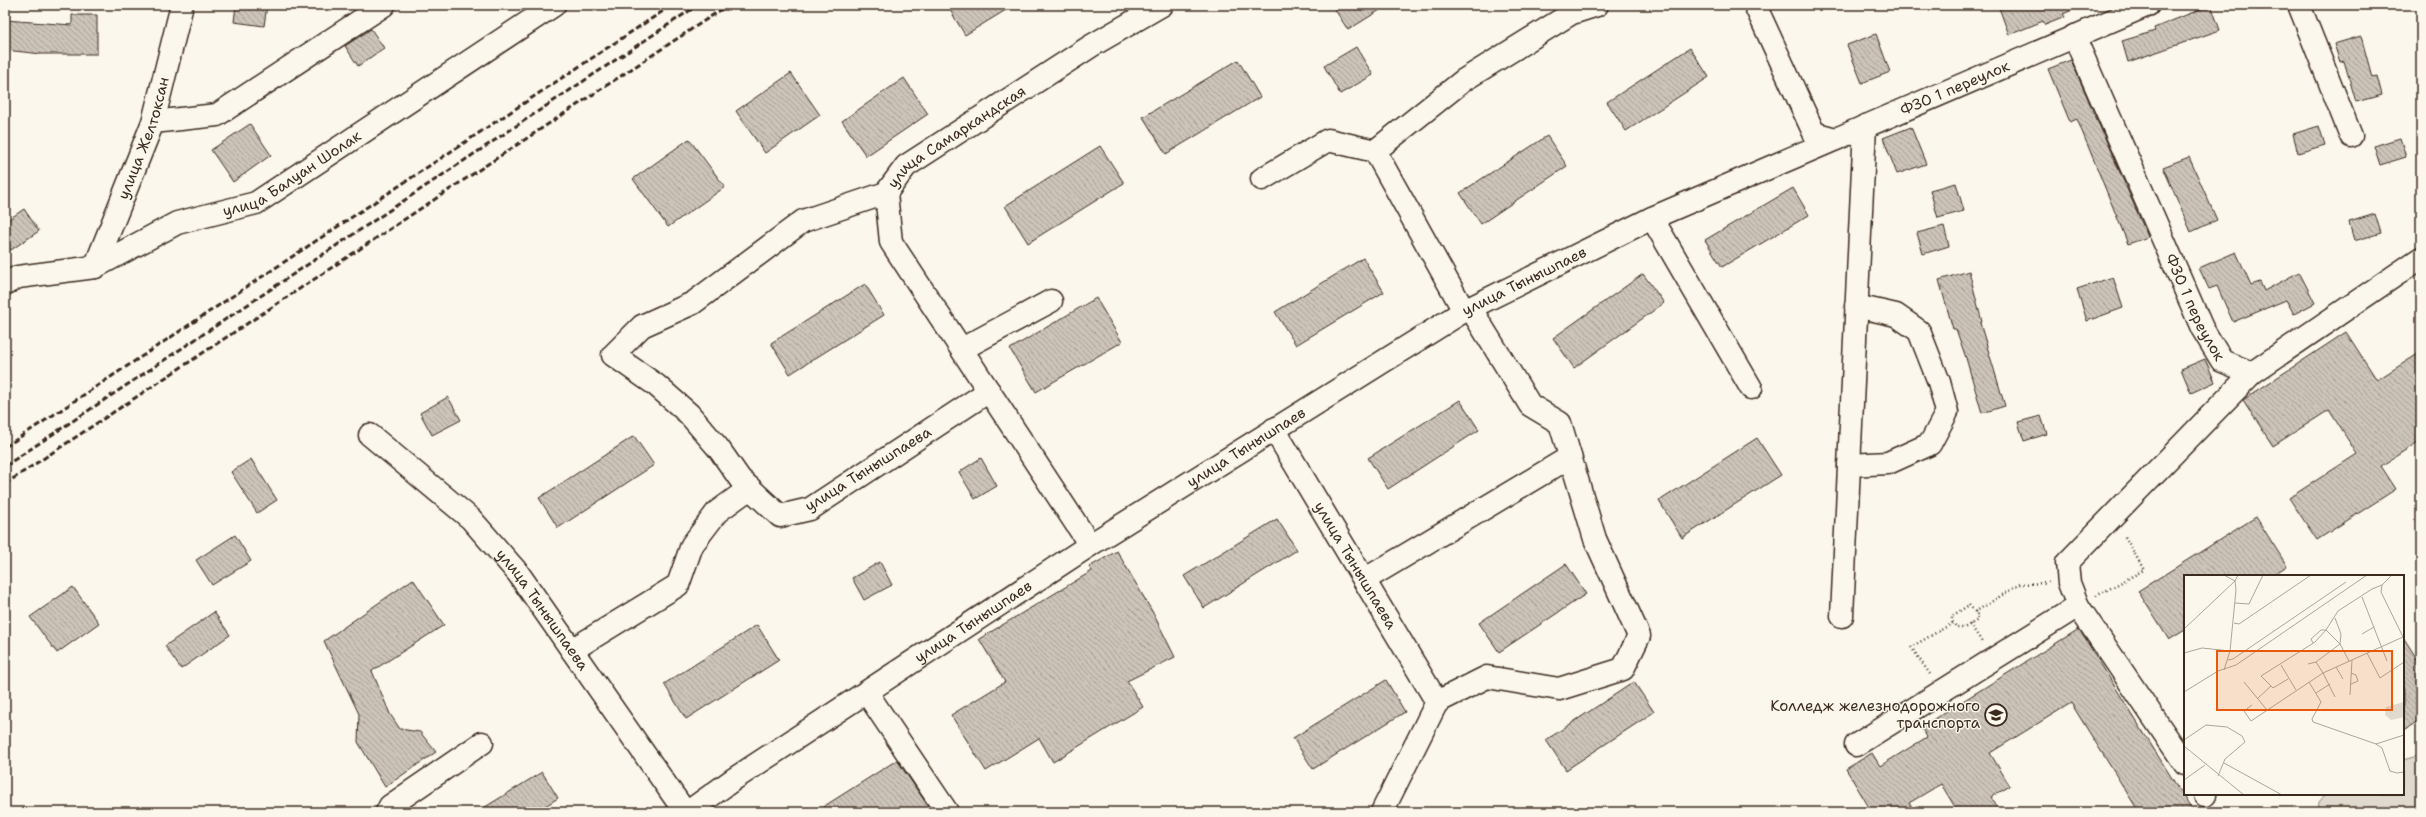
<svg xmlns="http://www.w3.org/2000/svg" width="2426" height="817" viewBox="0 0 2426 817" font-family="'Shantell Sans',sans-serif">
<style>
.pitch{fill:#dfd9ce;stroke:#8d8276}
.building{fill:url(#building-back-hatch);stroke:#3b2a1e}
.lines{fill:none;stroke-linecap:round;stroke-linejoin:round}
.minor-casing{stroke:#3b2a1e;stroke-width:25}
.path{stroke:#3b2a1e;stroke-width:2.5;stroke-dasharray:1 3;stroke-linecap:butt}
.minor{stroke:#fbf7ec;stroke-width:22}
.rail{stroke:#3b2a1e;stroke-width:3;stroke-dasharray:6 3;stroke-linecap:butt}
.labels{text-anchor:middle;stroke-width:3;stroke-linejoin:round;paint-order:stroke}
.street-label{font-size:15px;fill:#3b2a1e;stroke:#fbf7ec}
.poi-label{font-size:15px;fill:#3b2a1e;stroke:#fbf7ec;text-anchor:end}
.inset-road{fill:none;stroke:#aea59a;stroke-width:1}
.view{fill:#e8590c;fill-opacity:0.15;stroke:#e8590c;stroke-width:2}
.inset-edge{fill:none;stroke:#3b2a1e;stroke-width:2}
</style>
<defs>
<pattern id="building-back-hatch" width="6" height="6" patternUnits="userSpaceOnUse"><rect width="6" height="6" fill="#ccc4b9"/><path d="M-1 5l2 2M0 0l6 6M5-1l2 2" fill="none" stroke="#a79f96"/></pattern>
</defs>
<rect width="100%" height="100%" fill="#fbf7ec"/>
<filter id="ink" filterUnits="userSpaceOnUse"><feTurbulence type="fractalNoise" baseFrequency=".025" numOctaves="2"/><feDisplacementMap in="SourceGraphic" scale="8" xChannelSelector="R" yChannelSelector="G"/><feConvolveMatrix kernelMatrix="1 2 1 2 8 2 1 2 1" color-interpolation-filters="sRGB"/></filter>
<g filter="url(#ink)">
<path class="pitch" d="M2421 755V812H2318L2319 802 2326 794H2403V760Z"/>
<g class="building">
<path d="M236 5H267L264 26 234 22Z"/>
<path d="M947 5H1014L965 35Z"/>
<path d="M1332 5H1388L1348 30Z"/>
<path d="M1998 5H2082V6L2063 14 2065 17 2045 25 2043 21 2009 35Z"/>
<path d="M2211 5 2220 30 2128 62 2122 41 2155 31 2154 28Z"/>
<path d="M72 15H97V54H42L5 50V20L72 25Z"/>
<path d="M371 29 384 48 358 66 345 46Z"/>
<path d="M1876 34 1890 72 1862 83 1847 45Z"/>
<path d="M2361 36 2372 77 2377 76 2382 95 2356 102 2344 61 2340 62 2334 44Z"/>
<path d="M1356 47 1373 75 1340 94 1324 66Z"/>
<path d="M1690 48 1709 77 1626 131 1607 102Z"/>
<path d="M1238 60 1260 97 1166 154 1143 117Z"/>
<path d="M2071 60 2148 237 2128 244 2077 119 2070 122 2048 69Z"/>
<path d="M791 73 820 115 765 153 736 111Z"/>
<path d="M904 78 928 114 866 156 842 121Z"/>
<path d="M250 124 271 155 233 182 211 150Z"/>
<path d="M2319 126 2325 145 2298 153 2293 134Z"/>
<path d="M1911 127 1926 164 1897 174 1883 138Z"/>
<path d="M1547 136 1567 166 1481 224 1460 193Z"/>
<path d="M2400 138 2406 157 2380 165 2374 146Z"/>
<path d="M689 139 725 187 668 227 633 179Z"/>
<path d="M1100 146 1124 183 1028 243 1005 206Z"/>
<path d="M2189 157 2217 220 2191 232 2163 167Z"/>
<path d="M1956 183 1964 211 1938 218 1930 190Z"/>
<path d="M1793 188 1809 215 1722 267 1705 240Z"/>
<path d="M24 209 39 231 11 250 5 241V222Z"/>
<path d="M2375 214 2381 233 2354 241 2349 222Z"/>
<path d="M1944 226 1949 246 1923 254 1917 233Z"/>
<path d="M2236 252 2251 285 2260 282 2264 291 2299 272 2315 303 2294 314 2286 300 2233 322 2217 286 2209 289 2199 268Z"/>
<path d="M1363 258 1384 292 1296 345 1275 312Z"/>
<path d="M1969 271 1982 322 1980 323 2005 406 1982 413 1966 358 1956 329H1953L1939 280Z"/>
<path d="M1643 274 1664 303 1574 368 1553 338Z"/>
<path d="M2113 277 2123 308 2087 321 2077 289Z"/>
<path d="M865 284 884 315 790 374 771 343Z"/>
<path d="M1096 298 1122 342 1036 392 1010 349Z"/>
<path d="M2346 332 2377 380 2421 352V440L2381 466 2396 489 2317 540 2289 498 2357 454 2329 410 2273 446 2243 400Z"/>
<path d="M2205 359 2215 382 2191 393 2181 369Z"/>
<path d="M448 397 461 420 432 435 420 413Z"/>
<path d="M1460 400 1479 430 1388 489 1368 458Z"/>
<path d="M2041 416 2047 434 2024 441 2018 422Z"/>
<path d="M634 436 654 465 558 528 539 498Z"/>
<path d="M1757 438 1781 475 1682 538 1659 501Z"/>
<path d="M981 458 997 486 975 499 959 472Z"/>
<path d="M251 459 277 500 257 513 231 472Z"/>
<path d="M2256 517 2287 566 2271 576H2185V630L2169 640 2138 591Z"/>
<path d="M1277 519 1297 550 1204 608 1184 576Z"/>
<path d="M235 535 251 561 212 585 196 560Z"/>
<path d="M1117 551 1153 613 1175 657 1127 681 1143 707 1053 762 1039 738 986 771 951 715 1005 682 979 639 1092 571 1089 567Z"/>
<path d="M880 562 892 585 864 600 852 578Z"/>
<path d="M1566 564 1586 594 1499 652 1479 623Z"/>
<path d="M413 579 444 625 372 671 390 714 400 729 420 732 436 752 385 787 358 742 359 714 324 641Z"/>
<path d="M73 587 99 623 57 653 30 617Z"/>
<path d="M214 612 230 635 181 669 165 646Z"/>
<path d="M757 625 779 660 686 719 664 684Z"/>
<path d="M2079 629 2193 812H2139L2071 703 1990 753 2010 786 1991 797 2000 812H1958L1941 784 1909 803 1915 812H1872L1846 769 1872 753 1880 766 1927 737 1921 727Z"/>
<path d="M2403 637 2421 665V719L2403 731Z"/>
<path d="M1386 680 1405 712 1313 769 1293 738Z"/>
<path d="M1634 682 1654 712 1566 770 1546 740Z"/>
<path d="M897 760 932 812H815Z"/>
<path d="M542 772 558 798 536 812H477Z"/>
</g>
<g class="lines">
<g class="minor-casing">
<g id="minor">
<path d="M1755 5 1814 133 1836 139"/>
<path d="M2299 5 2351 136"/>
<path id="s1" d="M2074 36 2202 328 2222 361 2252 373 2421 258"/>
<path d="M153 122 217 115 384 5"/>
<path d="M1375 151 1464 80 1572 13 1597 5"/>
<path d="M1262 179 1328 140 1375 151 1464 311"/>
<path d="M886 193 891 242 1090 545"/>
<path d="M1652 218 1751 388"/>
<path id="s2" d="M95 267 153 122 182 5"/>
<path id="s3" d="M5 284 18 277 95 267 177 223 256 203 554 5"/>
<path d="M962 349 1051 301"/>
<path id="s4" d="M989 391 810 509 780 516 740 479 719 449 689 414 656 385 613 355 642 326 693 303 803 221 886 193 906 166 1091 46 1162 5"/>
<path id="s5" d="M1274 429 1437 702"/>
<path id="s6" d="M370 435 471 519 518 573 685 812"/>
<path d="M1849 465 1888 463 1930 444 1947 412 1939 382 1919 331 1896 315 1856 306"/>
<path d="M1364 580 1570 457"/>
<path d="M2078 606 2185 764"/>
<path d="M1842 616 1865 126"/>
<path d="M572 650 678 585 692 545 717 512 750 488"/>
<path d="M867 693 947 812"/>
<path d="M1437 702 1487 677 1559 689 1623 669 1639 636 1595 539 1560 423 1530 405 1471 309"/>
<path d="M1856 745 2078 606 2069 583 2067 563 2252 373"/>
<path d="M2205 794V795"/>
<path d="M387 812 390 806 482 743"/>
<path id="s7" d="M688 812 734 779 1090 545 1464 311 1652 218 2148 5"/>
<path d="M1382 812 1437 702"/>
</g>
</g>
<g class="path">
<path d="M2096 596 2144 570 2124 535"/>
<path d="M1969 605 1977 614 1978 620 1964 628H1957L1952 621V616Z"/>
<path d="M1975 612 2020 584 2049 583"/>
<path d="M1970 624 1982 642"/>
<path d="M1930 674 1911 647 1953 623"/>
</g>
<use href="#minor" class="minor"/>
<g class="rail">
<path d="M5 447 672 5"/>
<path d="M5 466 698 5"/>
<path d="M5 484 728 5"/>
</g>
</g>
</g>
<defs>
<g id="university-ring" transform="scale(1.15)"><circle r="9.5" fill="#fbf7ec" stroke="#3b2a1e" stroke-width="1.5"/><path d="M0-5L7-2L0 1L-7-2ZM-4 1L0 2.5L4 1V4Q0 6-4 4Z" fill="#3b2a1e"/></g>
</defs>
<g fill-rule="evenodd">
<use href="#university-ring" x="1996" y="715"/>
</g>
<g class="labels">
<g class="street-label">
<text dy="5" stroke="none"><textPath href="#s7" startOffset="1463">ФЗО 1 переулок</textPath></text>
<text dy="5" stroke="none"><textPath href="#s2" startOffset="138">улица Желтоксан</textPath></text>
<text dy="5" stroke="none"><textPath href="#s4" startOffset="892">улица Самаркандская</textPath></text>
<text dy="5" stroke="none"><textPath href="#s3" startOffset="312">улица Балуан Шолак</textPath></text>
<text dy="5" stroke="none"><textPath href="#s7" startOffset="991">улица Тынышпаев</textPath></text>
<text dy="5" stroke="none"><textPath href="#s1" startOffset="297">ФЗО 1 переулок</textPath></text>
<text dy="5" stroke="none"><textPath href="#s7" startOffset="667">улица Тынышпаев</textPath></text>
<text transform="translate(868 469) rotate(-32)" y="5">улица Тынышпаева</text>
<text dy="5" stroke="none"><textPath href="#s5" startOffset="159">улица Тынышпаева</textPath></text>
<text dy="5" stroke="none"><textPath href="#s6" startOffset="247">улица Тынышпаева</textPath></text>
<text dy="5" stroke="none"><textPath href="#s7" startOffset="343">улица Тынышпаев</textPath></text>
</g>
<g class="poi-label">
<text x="1980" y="711">Колледж железнодорожного<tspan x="1980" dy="17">транспорта</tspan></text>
</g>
</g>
<g transform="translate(2184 575)">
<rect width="220" height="220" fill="#fbf7ec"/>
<path d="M220 127V142L207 145 201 140 202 132Z" fill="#dfd9ce"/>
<path class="inset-road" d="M40 0 51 6 52 15 46 76 40 95M208 0 198 10 197 17 220 64M178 22 203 86M51 28 65 29 79 0M50 48 55 49 127 0M0 54 51 6 54 0M178 59 190 52M129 68 127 64 137 55H142L156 69 165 86M0 78 18 73 46 76M183 78 196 103 220 87M44 85 49 84 162 7M132 87 156 69 157 59 151 43M124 89 132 87 139 98M97 90 112 115M152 92 159 104M139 98 151 122M104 104 89 113 77 101 131 67 142 55 154 36 188 14 198 10M60 107 83 135M125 107 137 127 128 144 129 147 192 169 198 173 206 196 213 198 220 197M167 109 174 106 172 100 167 98M0 117 34 96 52 90 183 0M132 118 146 109M166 120 168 85M74 123 87 111M68 130 60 136 67 146 139 98 219 62M0 165 22 150 43 152 58 161 61 167 41 184 34 201M192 169 220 160M0 171 60 220M40 188 98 220M0 205 21 190"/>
<path class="view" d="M33 76H208V135H33Z"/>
<rect width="220" height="220" class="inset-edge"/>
</g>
<rect width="2426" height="817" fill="none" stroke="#fbf7ec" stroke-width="20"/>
<rect x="10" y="10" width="2406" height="797" fill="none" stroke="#3b2a1e" stroke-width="1.5" filter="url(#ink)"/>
</svg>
